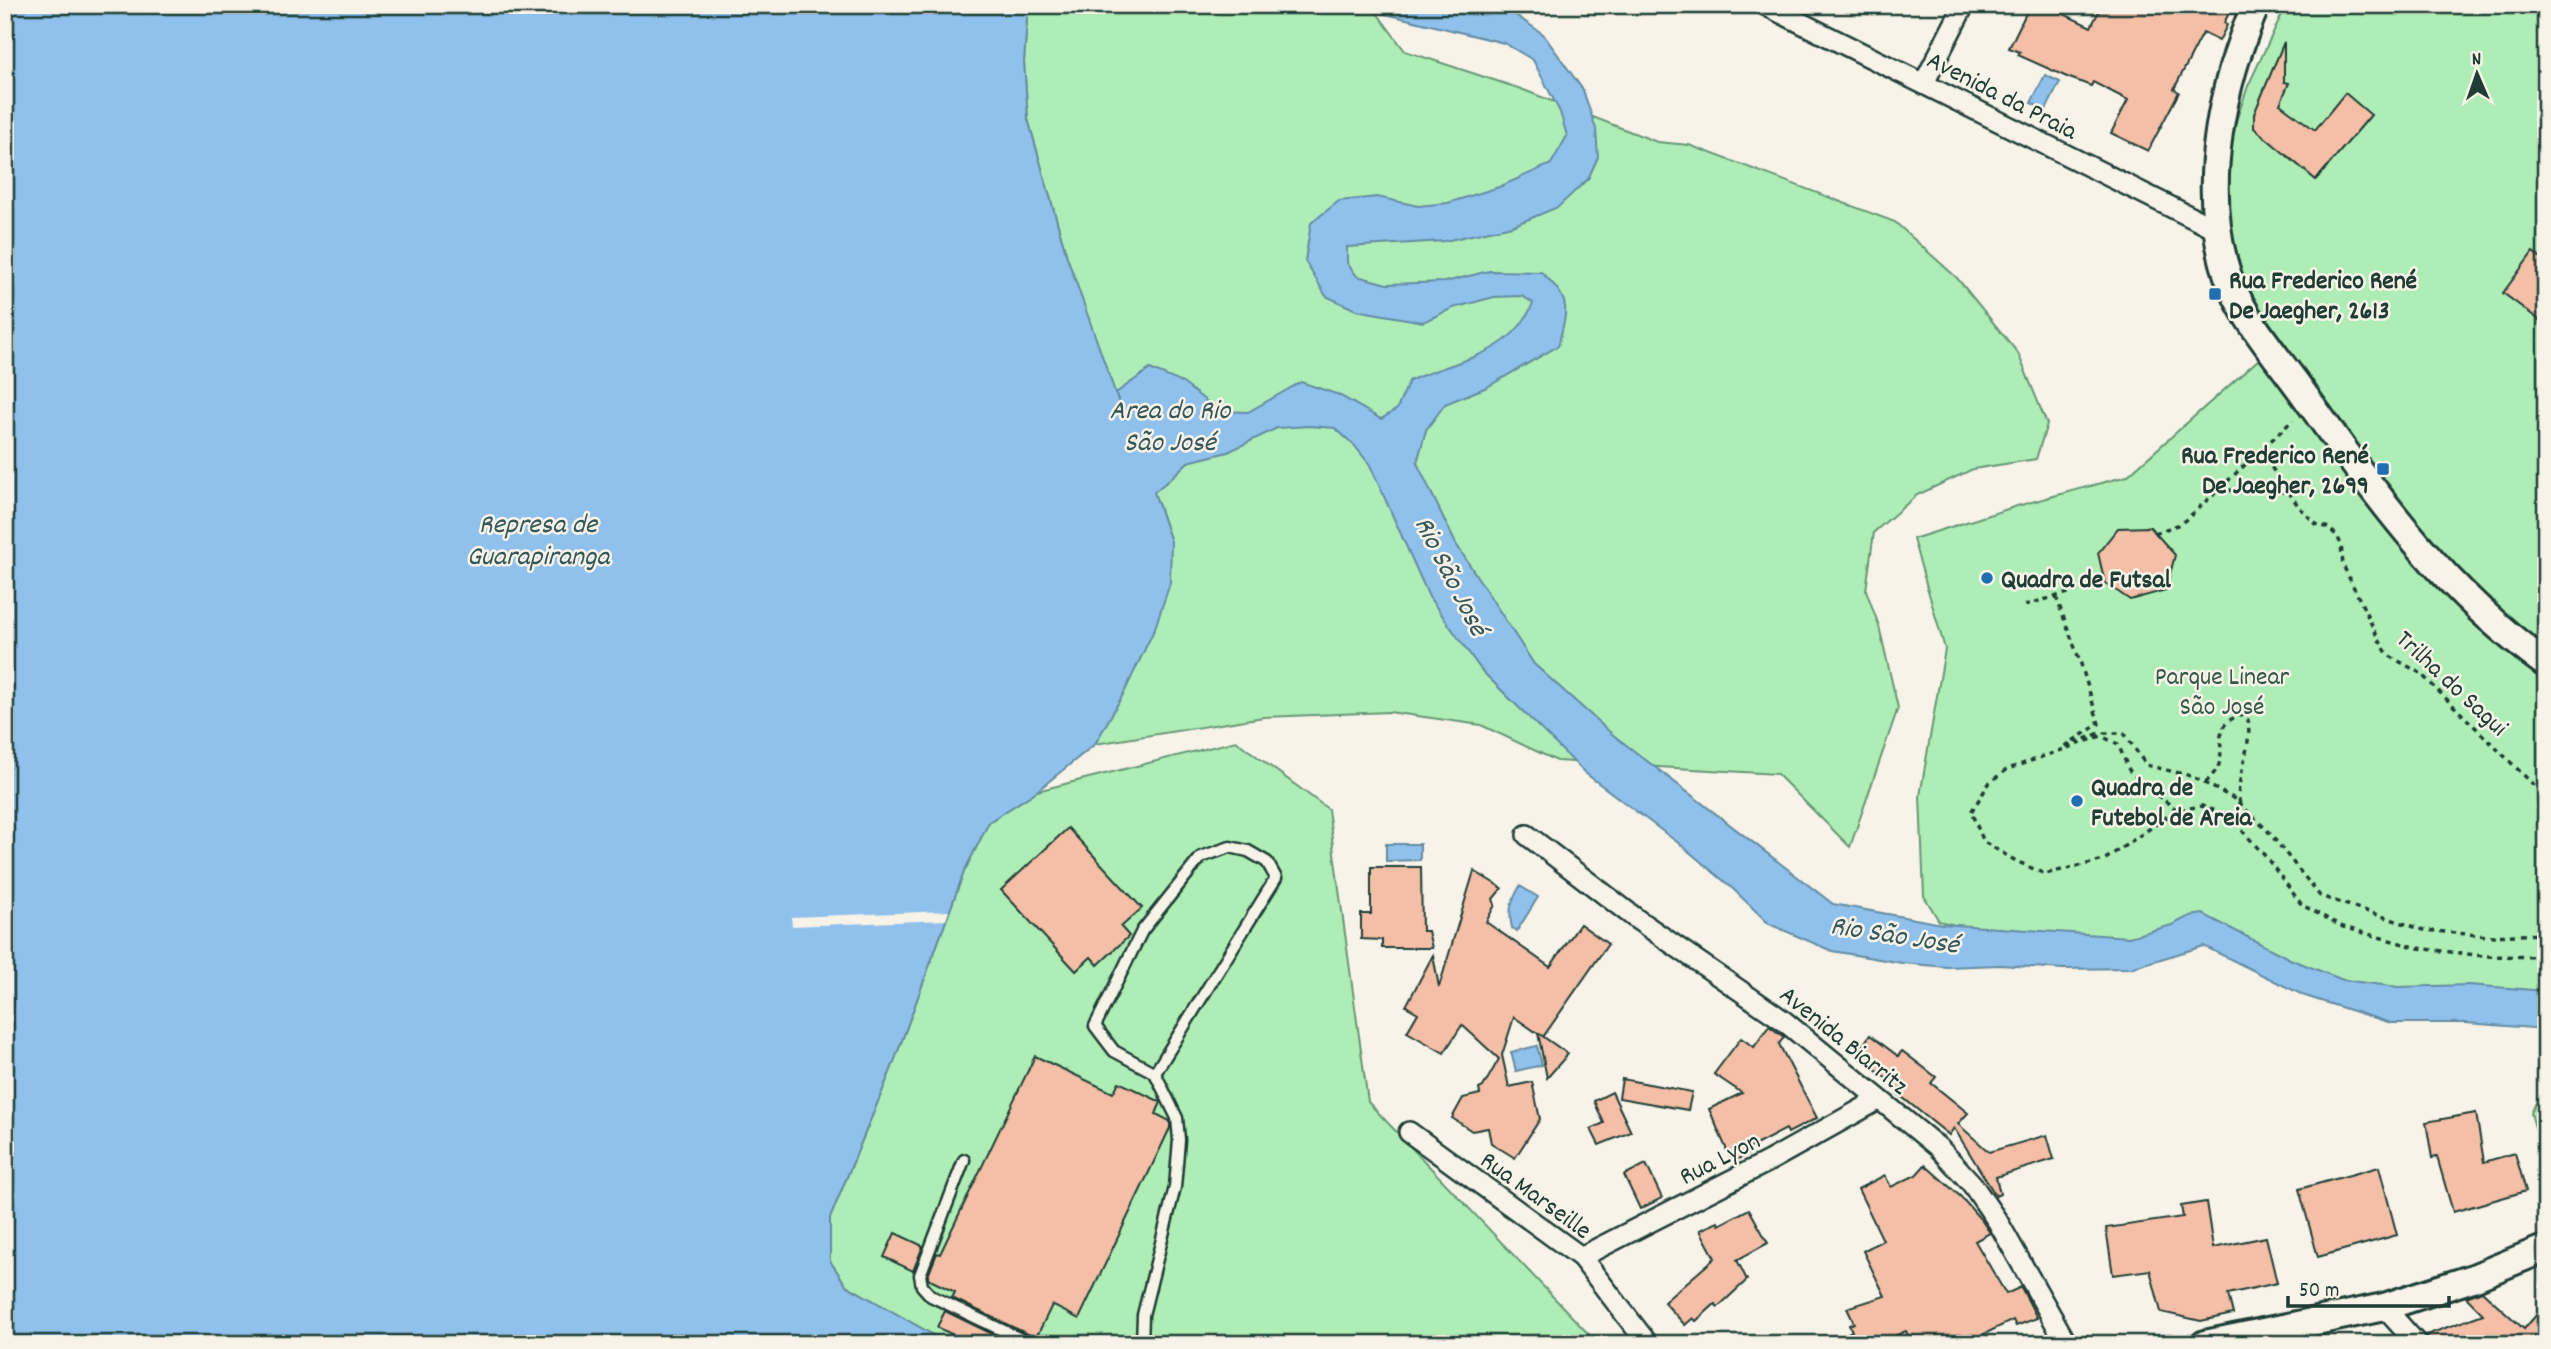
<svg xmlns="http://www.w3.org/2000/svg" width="2551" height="1349" viewBox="0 0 2551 1349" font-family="Dekko,sans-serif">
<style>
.green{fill:#aeeeb6;stroke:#669675;stroke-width:2}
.water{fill:#90c1ec;stroke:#638ca2;stroke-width:2}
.pier{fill:#f7f3e8}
.building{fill:#f4bea7;stroke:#1f3d34;stroke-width:2}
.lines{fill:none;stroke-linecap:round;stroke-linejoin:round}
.service-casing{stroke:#1f3d34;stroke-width:15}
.minor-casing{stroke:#1f3d34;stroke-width:24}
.secondary-casing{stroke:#1f3d34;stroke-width:32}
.path{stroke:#1f3d34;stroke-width:3.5;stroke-dasharray:5 5;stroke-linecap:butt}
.service{stroke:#f7f3e8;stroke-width:10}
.minor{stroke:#f7f3e8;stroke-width:19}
.secondary{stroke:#f7f3e8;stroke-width:26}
.poi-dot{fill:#1f6fb2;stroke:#f7f3e8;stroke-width:2.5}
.labels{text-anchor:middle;stroke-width:5;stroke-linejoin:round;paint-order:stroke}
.street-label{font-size:26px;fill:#1f3d34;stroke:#f7f3e8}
.poi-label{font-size:26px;font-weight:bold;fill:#1f3d34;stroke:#f7f3e8;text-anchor:start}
.park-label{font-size:26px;fill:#345848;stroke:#f7f3e8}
.water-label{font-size:28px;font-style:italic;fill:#365759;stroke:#f7f3e8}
</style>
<rect width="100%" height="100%" fill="#f7f3e8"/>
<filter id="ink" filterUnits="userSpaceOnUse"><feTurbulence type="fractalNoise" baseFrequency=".0143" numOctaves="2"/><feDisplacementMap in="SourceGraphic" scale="14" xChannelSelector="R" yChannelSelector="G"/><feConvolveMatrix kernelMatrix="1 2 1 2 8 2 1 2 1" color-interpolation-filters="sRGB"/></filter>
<g filter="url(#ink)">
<g class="green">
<path d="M1028 5H1371L1405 51 1521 89 1657 142 1689 145 1895 222 1957 278 2018 353 2047 424 2036 459 1973 469 1917 495 1874 532 1866 590 1879 626 1898 708 1850 847 1777 774 1557 761 1481 725 1389 712 1264 717 1095 744 1137 665 1171 542 1159 506 1141 465 1103 361 1067 257 1028 119 1024 62Z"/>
<path d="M2286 5H2546V651L2449 571 2385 491 2243 288 2225 255 2222 185 2233 130 2248 86Z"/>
<path d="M2267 352 2546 672V1015L2339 990 2202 923 2151 939 1978 931 1939 921 1924 896 1920 796 1945 649 1913 539 2017 506 2127 476Z"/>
<path d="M1236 741 1328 809 1368 1102 1598 1344H949L846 1285 830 1261V1218L891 1070 964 872 989 822 1037 791Z"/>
<path d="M2546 1082V1152L2540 1145 2531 1113Z"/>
</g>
<g class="water">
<path d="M5 5H1028L1024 62 1028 119 1067 257 1125 420 1116 393 1150 369 1183 383 1219 411 1248 412 1301 382 1339 395 1381 419 1397 409 1409 381C1455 359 1511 358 1533 303L1522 296 1494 297 1453 308 1423 322 1356 310 1326 296 1305 261 1311 223 1339 201 1377 197 1418 206 1448 203 1499 187 1551 164 1567 136 1560 112 1533 60 1504 43 1349 5H1493L1514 14 1543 34 1583 90 1596 129 1598 157 1588 179 1558 207 1512 226 1445 241 1347 247V263L1357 276 1387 284 1445 282 1489 271 1541 272C1572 301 1568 307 1558 346L1487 387 1445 404 1426 430 1417 463 1456 544 1534 664 1612 734 1833 904 1942 924 2129 937 2172 925 2190 916 2203 914 2290 959 2343 980 2398 987 2469 985 2546 991V1029L2466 1023H2391L2305 996 2204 946 2131 968 2063 969 2000 965 1947 967 1902 963 1832 951 1769 924 1731 887 1681 845 1585 773 1482 671 1429 597 1370 465 1354 445 1335 428 1309 426 1277 428 1228 452 1188 462 1169 480 1154 492 1171 542 1170 583 1155 628 1125 691 1095 744 1037 791 989 822 964 872 891 1070 830 1218V1261L846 1285 949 1344H5Z"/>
<path d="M2045 75 2060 82 2046 110 2031 103Z"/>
<path d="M1386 844H1420V860L1386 861Z"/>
<path d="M1520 886 1538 897 1517 931 1512 928C1508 910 1511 902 1520 886Z"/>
<path d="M1537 1046 1542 1065 1516 1071 1511 1052Z"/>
</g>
<path class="pier" d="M949 911 946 920 792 926 791 917Z"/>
<g class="building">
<path d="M2030 5H2045L2091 27 2102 5H2233L2224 23 2227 25 2219 41 2203 33 2174 89 2179 92 2148 151 2111 133 2128 100 2093 82 2091 86 2067 77 2018 55 2020 52 2009 48Z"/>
<path d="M2284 42V82L2289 83 2280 104 2315 130 2345 93 2371 115 2316 180 2254 128V114Z"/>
<path d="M2533 252 2546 262V325L2503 293Z"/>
<path d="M2150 527 2175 555 2166 590 2130 600 2105 583 2098 553 2118 528Z"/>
<path d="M1068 828 1142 908 1121 927 1129 936 1098 965 1091 957 1076 971 1001 890Z"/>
<path d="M1371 867H1421L1422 931H1428L1432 948H1382V940L1361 939V914H1371Z"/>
<path d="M1474 871 1502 888 1493 899 1495 905 1486 922 1550 967 1580 924 1608 944 1543 1037 1514 1017 1502 1055 1509 1087 1532 1082 1540 1119 1515 1158 1491 1143 1488 1128 1472 1131 1452 1118 1463 1098 1480 1094 1479 1089 1483 1087 1499 1059 1462 1025 1444 1053 1407 1032 1418 1013 1406 1006 1433 955 1439 987Z"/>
<path d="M1769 1026 1784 1037 1779 1044 1817 1118 1788 1133 1786 1129 1746 1150 1748 1154 1732 1162 1709 1109 1742 1093 1714 1074 1741 1038 1754 1047Z"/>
<path d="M1538 1033 1568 1054 1547 1078Z"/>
<path d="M1870 1035 1898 1056 1902 1051 1936 1077 1931 1083 1968 1113 1958 1124 1989 1152 2047 1135 2054 1159 1996 1177 2000 1194 1996 1196 1954 1128 1949 1135 1897 1093 1900 1089 1856 1055Z"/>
<path d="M1035 1056 1113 1093 1119 1082 1161 1102 1156 1114 1170 1121V1128L1079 1319 1052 1305 1036 1338 952 1298 955 1292 928 1279V1276L937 1253 940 1254Z"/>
<path d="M1622 1079 1692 1092 1688 1110 1619 1098Z"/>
<path d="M1612 1092 1631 1132 1599 1145 1591 1129 1604 1123 1594 1101Z"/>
<path d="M2476 1113 2484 1162 2515 1153 2526 1191 2453 1212 2437 1157 2432 1158 2426 1122Z"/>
<path d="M1646 1164 1662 1198 1640 1209 1624 1175Z"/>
<path d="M1925 1165 1961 1197 1982 1221 1990 1233 1975 1241 2006 1294 2021 1287 2037 1318 2016 1326 2013 1320 1984 1334 1985 1338 1970 1344H1950L1947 1336 1929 1344H1912L1906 1331 1875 1344H1827L1852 1331 1849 1325 1854 1323 1847 1308 1885 1296 1863 1251 1883 1240 1858 1189 1885 1175 1891 1187 1916 1175Z"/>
<path d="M2379 1167 2397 1235 2318 1257 2299 1189Z"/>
<path d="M2206 1202 2213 1248 2266 1237 2277 1283 2228 1294 2233 1314 2201 1321 2161 1312 2150 1270 2113 1275 2106 1228 2183 1217 2181 1206Z"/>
<path d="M1749 1209 1768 1243 1737 1260 1747 1280 1718 1307 1715 1304 1696 1321 1693 1318 1685 1325 1664 1302 1715 1258 1700 1230 1718 1222 1719 1225Z"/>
<path d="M895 1233 923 1246 913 1271 884 1257Z"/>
<path d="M2482 1291 2524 1329 2546 1304V1344H2429L2426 1335 2483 1314 2466 1297Z"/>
<path d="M945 1311 1013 1344H971L937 1327Z"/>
</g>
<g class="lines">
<g class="service-casing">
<g id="service">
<path d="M964 1160 920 1275 922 1286 931 1296 1031 1344"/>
<path d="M1142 1344 1143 1315 1175 1187 1179 1140 1177 1118 1155 1073 1114 1051 1095 1026 1142 931 1201 857 1230 847 1248 851 1267 862 1276 878 1155 1073"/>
</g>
</g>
<g class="minor-casing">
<g id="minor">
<path d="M1765 5 2217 230"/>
<path d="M1924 83 1964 5"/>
<path d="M1527 835 1638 920 1784 1021 1939 1148 1972 1184 1998 1222 2067 1344"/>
<path d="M1409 1132 1581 1257 1648 1344"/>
<path d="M1581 1257 1769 1161 1878 1100"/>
<path d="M2384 1307 2417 1344"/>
</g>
</g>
<g class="secondary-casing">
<g id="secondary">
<path d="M2256 5C2222 83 2202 180 2224 263 2236 311 2272 350 2300 389 2374 492 2441 589 2546 664"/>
<path d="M2205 1344 2384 1307 2473 1278 2546 1248"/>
</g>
</g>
<g class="path">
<path d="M2260 451 2299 507 2316 524 2329 528 2337 536 2341 544 2343 565 2378 638 2388 655 2420 673 2546 797"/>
<path d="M2219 490 2287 492"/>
<path d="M2155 533 2180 524 2189 517 2293 420"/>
<path d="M2056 597 2081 664 2099 724 2063 747 2100 733H2124L2146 765 2191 776 2233 798 2267 830 2320 896 2424 930 2488 936 2546 934"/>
<path d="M2025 605 2105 583"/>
<path d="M2206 783C2209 778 2214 774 2217 769 2228 749 2208 725 2241 715L2248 720C2253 747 2233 786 2240 803"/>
<path d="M2177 810 2149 789 2129 770 2118 744 2101 736 2008 769 1990 782 1971 812 1984 842 2016 861 2045 874 2104 860 2177 810 2202 806 2230 817 2266 857 2302 905 2343 927 2418 948 2484 956 2546 957"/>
</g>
<use href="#service" class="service"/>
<use href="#minor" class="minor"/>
<use href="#secondary" class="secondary"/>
</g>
</g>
<g class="poi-dot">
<rect x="2208" y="287" width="14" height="14" rx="3.5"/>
<rect x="2376" y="462" width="14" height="14" rx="3.5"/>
<circle cx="1987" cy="578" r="7"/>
<circle cx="2077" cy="801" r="7"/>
</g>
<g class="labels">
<g class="street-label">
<text transform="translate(2003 94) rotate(27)" y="9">Avenida da Praia</text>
<text transform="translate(2453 682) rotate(43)" y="9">Trilha do Sagui</text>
<text transform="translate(1845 1039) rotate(39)" y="9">Avenida Biarritz</text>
<text transform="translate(1719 1157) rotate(-27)" y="9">Rua Lyon</text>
<text transform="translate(1537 1194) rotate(36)" y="9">Rua Marseille</text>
</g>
<g class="poi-label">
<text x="2229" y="288">Rua Frederico René<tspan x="2229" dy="30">De Jaegher, 2613</tspan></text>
<text x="2369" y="463" text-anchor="end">Rua Frederico René<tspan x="2369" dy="30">De Jaegher, 2699</tspan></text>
<text x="2001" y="587">Quadra de Futsal</text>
<text x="2091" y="795">Quadra de<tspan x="2091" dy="30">Futebol de Areia</tspan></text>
</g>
<g class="park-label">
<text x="2222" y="684">Parque Linear<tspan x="2222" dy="30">São José</tspan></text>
</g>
<g class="water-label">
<text x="1170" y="418">Area do Rio<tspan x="1170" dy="32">São José</tspan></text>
<text x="538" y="532">Represa de<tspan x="538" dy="32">Guarapiranga</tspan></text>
<text transform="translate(1453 575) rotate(63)" y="10">Rio São José</text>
<text transform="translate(1895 933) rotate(9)" y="10">Rio São José</text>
</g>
</g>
<rect width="2551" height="1349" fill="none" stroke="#f7f3e8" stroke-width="28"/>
<rect x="14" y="14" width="2523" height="1321" fill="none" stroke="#1f3d34" stroke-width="2.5" filter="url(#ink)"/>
<g transform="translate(2477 74) rotate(358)" stroke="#f7f3e8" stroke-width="5" paint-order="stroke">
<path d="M0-5L12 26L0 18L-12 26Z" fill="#1f3d34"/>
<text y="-10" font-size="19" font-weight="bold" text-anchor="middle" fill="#1f3d34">N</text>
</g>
<path d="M2288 1296v10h161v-10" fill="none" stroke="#1f3d34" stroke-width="3.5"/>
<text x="2299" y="1296" font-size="21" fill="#1f3d34" stroke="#f7f3e8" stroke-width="5" paint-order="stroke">50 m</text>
</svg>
